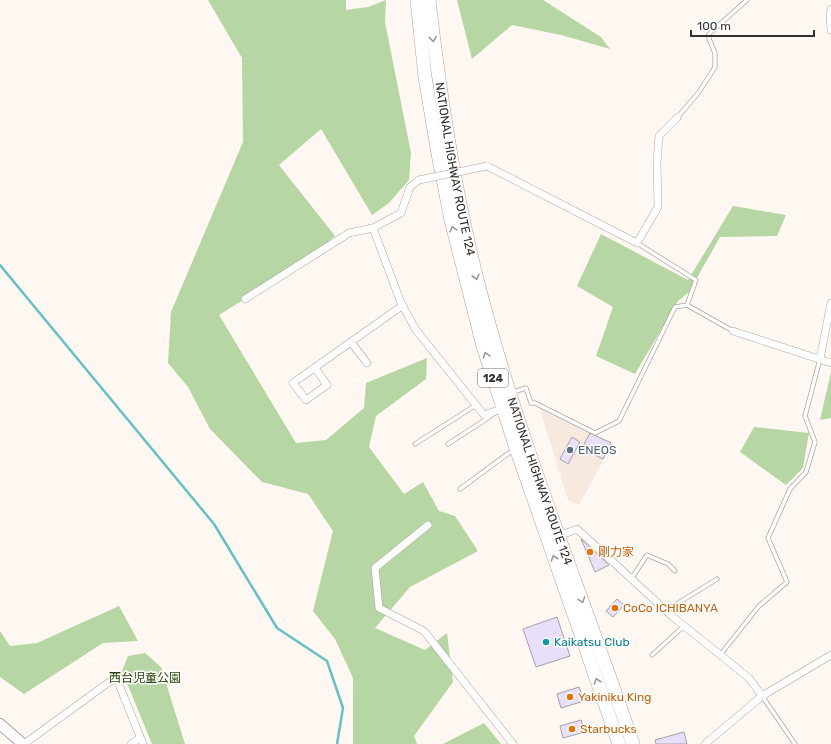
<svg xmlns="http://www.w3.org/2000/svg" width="831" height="744" viewBox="0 0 831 744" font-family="Rubik,'Noto Sans JP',sans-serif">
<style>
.built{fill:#f8e9df}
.green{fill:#b6d6a3}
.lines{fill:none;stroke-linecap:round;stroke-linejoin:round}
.stream{stroke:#64c1c6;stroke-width:2.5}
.building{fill:#e9dff8;stroke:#a4a1a9}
.lane-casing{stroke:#ada6a1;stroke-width:5}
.street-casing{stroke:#ada6a1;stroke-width:8}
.secondary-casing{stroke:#ada6a1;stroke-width:12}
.highway-casing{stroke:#ada6a1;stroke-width:14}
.lane{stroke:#fff;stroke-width:3.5}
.street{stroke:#fff;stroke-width:7}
.secondary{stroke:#fff;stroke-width:10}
.highway{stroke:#fff;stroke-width:13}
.street-bridge-casing{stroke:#ada6a1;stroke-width:8;stroke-linecap:butt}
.street-bridge{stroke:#fff;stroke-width:7}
.oneway{stroke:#999896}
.service-dot{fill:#5c6f8a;stroke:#fff;stroke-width:1.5}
.food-dot{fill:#e8710a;stroke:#fff;stroke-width:1.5}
.culture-dot{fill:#0f9aa8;stroke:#fff;stroke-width:1.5}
.labels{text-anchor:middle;stroke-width:3;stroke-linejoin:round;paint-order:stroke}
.shield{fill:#fff;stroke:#706e6d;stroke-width:1}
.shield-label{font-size:11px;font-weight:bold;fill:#33302e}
.street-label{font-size:12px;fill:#33302e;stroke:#fff}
.service-label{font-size:12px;fill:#4e5e75;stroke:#fff;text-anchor:start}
.food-label{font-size:12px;fill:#c56008;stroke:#fff;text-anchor:start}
.culture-label{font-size:12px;fill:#0d838f;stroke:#fff;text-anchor:start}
.park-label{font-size:12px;fill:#254608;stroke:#fff}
</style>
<rect width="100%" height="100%" fill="#fff7f1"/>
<path class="built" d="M539 406 613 443 579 505 568 500Z"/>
<g class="green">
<path d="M208 0H346V10L368 7 386 0 385 22 411 153 409 180 389 203 372 215 321 129 279 165 335 236 298 266 219 315 296 443 326 440 364 408 366 383 427 358 426 379 376 416 369 447 404 494 423 482 439 511 455 516 478 551 410 587 375 628 425 650 447 633 453 682 414 736 417 744H353V678L335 639 313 611 333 531 308 494 262 482 210 429 188 387 168 363 171 312 243 142 242 58Z"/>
<path d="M457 0H543L601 37 610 49 561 35 512 25 472 59Z"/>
<path d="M733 206 786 215 777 236 720 237 689 292 678 301 635 374 596 356 613 307 577 286 601 234 688 280Z"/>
<path d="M831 372V418L820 420Z"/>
<path d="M754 427 809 433 803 468 786 485 740 452Z"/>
<path d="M119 606 138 641 103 643 24 694 0 677V631L10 646 37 643Z"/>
<path d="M145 653 161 667 185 744H152L122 671 128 656Z"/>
<path d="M484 723 501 744H443Z"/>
</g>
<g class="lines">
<path class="stream" d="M0 265 214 524 277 628 327 661 343 708 337 744"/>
</g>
<g class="building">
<path d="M590 433 611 443 603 459 595 455 598 451 584 444Z"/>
<path d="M572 437 580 442 568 464 560 459Z"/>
<path d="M581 539 609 565 595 572Z"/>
<path d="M617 599 624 605 613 617 606 611Z"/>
<path d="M557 617 570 656 536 667 523 629Z"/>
<path d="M579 687 584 701 561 708 557 694Z"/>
<path d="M581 720 585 732 563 738 560 726Z"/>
<path d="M684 732 687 744H656L655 740Z"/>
</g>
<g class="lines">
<g class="lane-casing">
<g id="lane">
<path d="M677 118 699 92 715 67V53L709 39V34L747 0"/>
<path d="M637 243 696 280 687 305 733 331"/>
<path d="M513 392 526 388 531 403H535L595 433 619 421 675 307 687 305"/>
<path d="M415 444 476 405"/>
<path d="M448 444 485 420 493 414"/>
<path d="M460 489 513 450"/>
<path d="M631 579 647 555 668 564 675 571"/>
<path d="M667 610 717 579"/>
<path d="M652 655 684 626"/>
<path d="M720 655 759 606 787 582 768 538 790 489 806 472 815 442 805 416 820 359"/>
<path d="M762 696 795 744"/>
</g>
</g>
<g class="street-casing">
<g id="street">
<path d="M831 9 830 15 831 30"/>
<path d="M487 166 637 243 658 207 657 162 659 136 677 118"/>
<path d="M373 228 401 213 410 187 419 180"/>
<path d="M245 299 349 233 373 228 401 303 416 330 484 415 504 408"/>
<path d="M733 331 831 363"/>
<path d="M351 342 367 363"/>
<path d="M820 359 831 303"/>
<path d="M315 368 327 385 306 400 293 383 403 305"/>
<path d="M428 525 375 568 379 608 424 631 513 744"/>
<path d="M556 537 577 529 673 617 749 678 762 696"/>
<path d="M24 744 116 677 143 744"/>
<path d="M131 744 140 738"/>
<path d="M705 744 762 696 831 655"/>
</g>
</g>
<g class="secondary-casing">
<path id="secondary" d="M0 724 23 744"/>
</g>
<g class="highway-casing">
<g id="highway">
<path d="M417 0 425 77 438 154 451 220 483 346 516 448 619 744"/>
<path id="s1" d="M429 0C440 96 454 190 478 283 518 440 581 591 633 744"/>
</g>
</g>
<use href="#lane" class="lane"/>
<use href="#street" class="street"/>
<use href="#secondary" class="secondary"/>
<use href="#highway" class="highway"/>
<g class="street-bridge-casing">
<path id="street-bridge" d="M419 180 487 166"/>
</g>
<use href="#street-bridge" class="street-bridge"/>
</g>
<defs><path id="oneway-chevron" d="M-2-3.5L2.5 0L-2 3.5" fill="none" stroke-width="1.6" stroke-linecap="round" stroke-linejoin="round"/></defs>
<g class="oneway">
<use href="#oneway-chevron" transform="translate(433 39) rotate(84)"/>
<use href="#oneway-chevron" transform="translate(453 229) rotate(-104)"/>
<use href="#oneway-chevron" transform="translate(476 277) rotate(77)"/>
<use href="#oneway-chevron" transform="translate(486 355) rotate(-108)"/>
<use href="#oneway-chevron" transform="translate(554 558) rotate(-109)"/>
<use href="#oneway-chevron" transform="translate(582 600) rotate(70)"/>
<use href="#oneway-chevron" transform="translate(597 681) rotate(-109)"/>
</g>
<circle class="service-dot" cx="570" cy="450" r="4"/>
<g class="food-dot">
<circle cx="590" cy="552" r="4"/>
<circle cx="615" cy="608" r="4"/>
<circle cx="570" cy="697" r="4"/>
<circle cx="572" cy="729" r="4"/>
</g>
<circle class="culture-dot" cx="546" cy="642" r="4"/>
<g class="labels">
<rect class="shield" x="478" y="369" width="30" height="18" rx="3"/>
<g class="shield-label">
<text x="493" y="382">124</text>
</g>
<g class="street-label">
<text dy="4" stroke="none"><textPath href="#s1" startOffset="171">NATIONAL HIGHWAY ROUTE 124</textPath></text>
<text dy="4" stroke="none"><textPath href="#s1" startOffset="495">NATIONAL HIGHWAY ROUTE 124</textPath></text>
</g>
<g class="service-label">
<text x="578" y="454">ENEOS</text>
</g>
<g class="food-label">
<text x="598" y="556">剛力家</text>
<text x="623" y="612">CoCo ICHIBANYA</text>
<text x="578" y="701">Yakiniku King</text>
<text x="580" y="733">Starbucks</text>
</g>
<g class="culture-label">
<text x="554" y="646">Kaikatsu Club</text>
</g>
<g class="park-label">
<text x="145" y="682">西台児童公園</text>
</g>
</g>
<path d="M691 30v6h123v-6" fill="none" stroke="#33302e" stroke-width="2"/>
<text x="697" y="30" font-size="12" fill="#33302e" stroke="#ffffff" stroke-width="3" paint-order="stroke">100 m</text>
</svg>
